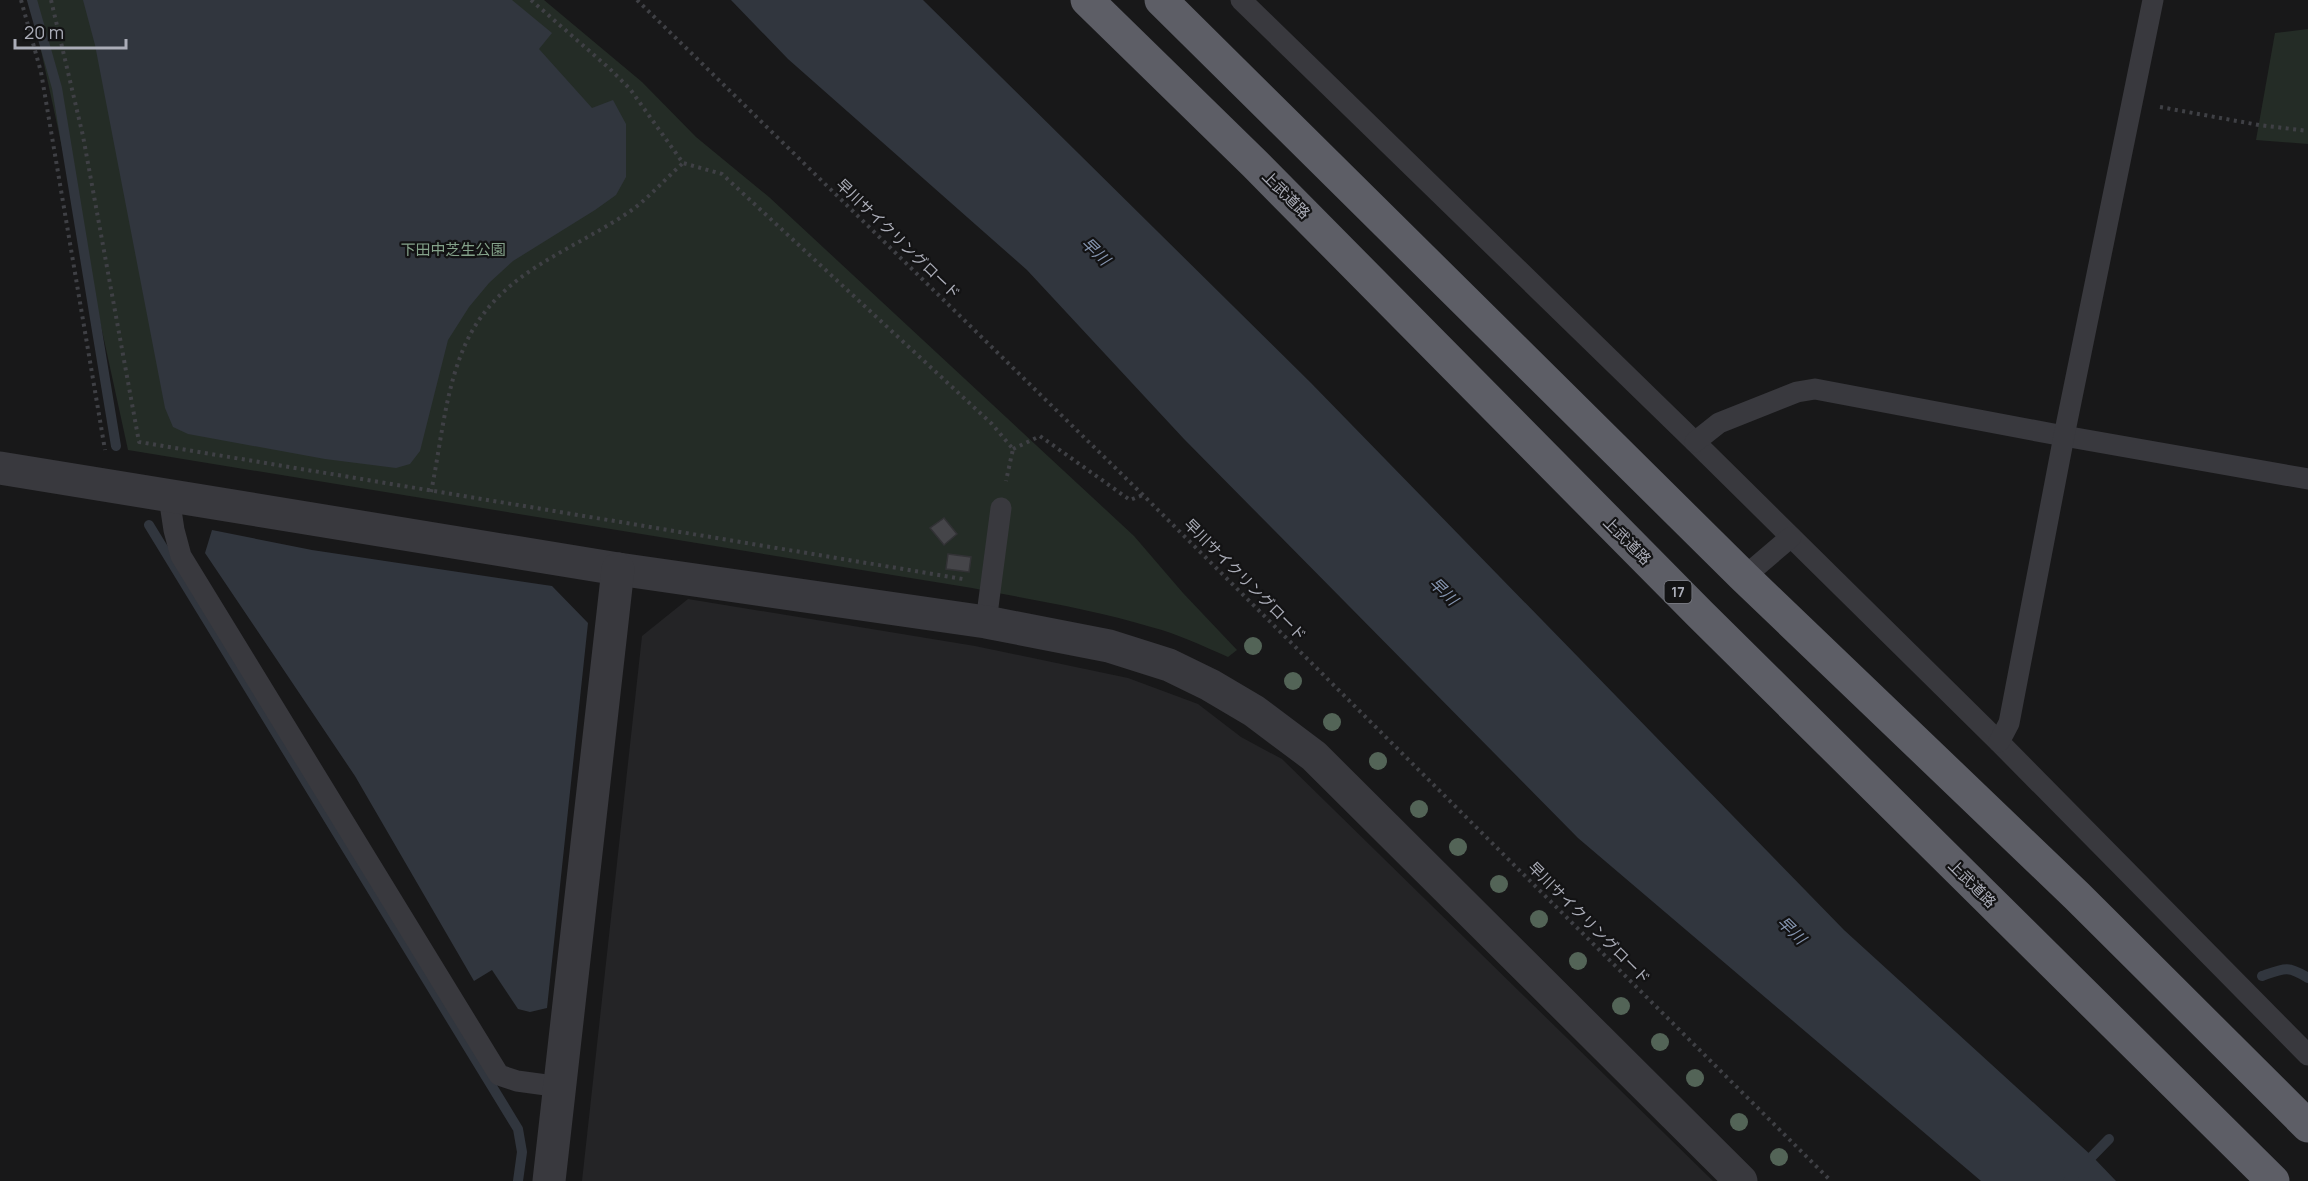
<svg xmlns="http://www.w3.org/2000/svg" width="2308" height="1181" viewBox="0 0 2308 1181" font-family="Manrope,'Noto Sans JP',sans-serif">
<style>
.built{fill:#242426}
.green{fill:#242c26}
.water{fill:#31363e}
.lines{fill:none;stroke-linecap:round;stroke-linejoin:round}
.stream{stroke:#31363e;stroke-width:10}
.building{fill:#454549;stroke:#323235;stroke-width:1.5}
.path{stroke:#3f4045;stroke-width:4;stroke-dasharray:3 4.5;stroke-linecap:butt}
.service{stroke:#39393e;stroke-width:21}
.tertiary{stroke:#39393e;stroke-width:33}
.trunk{stroke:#5d5e66;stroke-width:33}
.tree{fill:#536457}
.labels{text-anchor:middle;stroke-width:4.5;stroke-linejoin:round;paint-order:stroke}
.shield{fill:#131314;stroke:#7d7f87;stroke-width:1.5}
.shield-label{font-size:14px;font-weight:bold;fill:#abadb8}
.street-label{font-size:15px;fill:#abadb8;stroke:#131314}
.park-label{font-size:15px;fill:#84a28a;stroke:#131314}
.water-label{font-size:16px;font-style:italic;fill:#8595b0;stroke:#131314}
</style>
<rect width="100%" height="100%" fill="#181819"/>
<path class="built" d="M688 599 975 646 1128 678 1198 704 1241 737 1282 759 1713 1181H582L642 636Z"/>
<g class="green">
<path d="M30 0H544L642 82 696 137 769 197 1134 536 1183 593 1237 650 1228 657C1203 646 1178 634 1151 627 1093 609 1032 600 972 588L128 450Z"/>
<path d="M2308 29V144L2256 140 2275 33Z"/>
</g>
<g class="water">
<path d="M83 0H512L552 33 539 49 592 108 613 100 626 124V177L616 195 595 210 513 261 489 283 469 307 448 340 420 451 410 464 396 468 325 459 188 434 173 427 165 408 95 45Z"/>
<path d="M731 0H923L1311 383 1844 930 2092 1156 2116 1181H1981L1578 838 1184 439 1027 270 788 59Z"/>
<path d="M212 530 312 550 552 586 588 623 547 1008 530 1012 518 1009 492 970 474 981 355 776 205 553Z"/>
</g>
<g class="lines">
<g class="stream">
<path d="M32 0 57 88 116 446"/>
<path d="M149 525 518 1129 522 1152 518 1181"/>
<path d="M2262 976C2284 968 2288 965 2308 978"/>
<path d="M2068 1181 2109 1139"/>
</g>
</g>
<g class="building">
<path d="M944 518 957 534 944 545 930 528Z"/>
<path d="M948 554 971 557 969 572 946 569Z"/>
</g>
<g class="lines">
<g class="path">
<path d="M21 0 41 72 105 450"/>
<path d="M51 0 83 136 139 442 963 579"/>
<path d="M531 0 610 69 630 89 683 163 722 174 992 424 1013 449 1006 481"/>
<path d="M637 0 1143 495 1831 1181"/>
<path d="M2160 107 2259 125 2308 131"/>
<path d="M1013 449 1040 436 1130 500 1143 495"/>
<path d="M431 492C441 444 445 390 465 345 498 272 567 254 629 212 648 199 665 179 683 163"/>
</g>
<g class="service">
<path d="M1241 0 1695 442 1999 742 2308 1055"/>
<path d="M1695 442 1719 423 1797 392 1815 389 2064 436 2308 479"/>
<path d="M169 497 174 530 181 556 499 1075 517 1081 561 1087"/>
<path d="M1744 577 1791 537"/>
<path d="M986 622 1001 508"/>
<path d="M1999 742 2009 723 2064 436 2153 0"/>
</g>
<g class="tertiary">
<path d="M0 468 618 569 986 622 1109 646 1169 665 1210 685 1254 711 1314 756 1741 1181"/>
<path d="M549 1181 618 569"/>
</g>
<g class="trunk">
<path d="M1087 0 1255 164 1700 614 2273 1181"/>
<path d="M1161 0 1744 577 2077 896 2308 1126"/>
</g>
</g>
<g class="tree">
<circle cx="1253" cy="646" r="9"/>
<circle cx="1293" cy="681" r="9"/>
<circle cx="1332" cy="722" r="9"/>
<circle cx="1378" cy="761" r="9"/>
<circle cx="1419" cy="809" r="9"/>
<circle cx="1458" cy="847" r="9"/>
<circle cx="1499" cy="884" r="9"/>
<circle cx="1539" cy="919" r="9"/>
<circle cx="1578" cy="961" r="9"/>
<circle cx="1621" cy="1006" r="9"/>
<circle cx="1660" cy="1042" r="9"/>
<circle cx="1695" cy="1078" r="9"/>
<circle cx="1739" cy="1122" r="9"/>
<circle cx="1779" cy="1157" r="9"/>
</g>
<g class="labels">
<rect class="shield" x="1664.5" y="581" width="27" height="22" rx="4.5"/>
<g class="shield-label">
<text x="1678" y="597">17</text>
</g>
<g class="street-label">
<text transform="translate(1286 195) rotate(45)" y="5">上武道路</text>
<text transform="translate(898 239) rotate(44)" y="5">早川サイクリングロード</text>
<text transform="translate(1627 541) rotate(45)" y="5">上武道路</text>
<text transform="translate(1245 580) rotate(45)" y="5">早川サイクリングロード</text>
<text transform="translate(1972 884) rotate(45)" y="5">上武道路</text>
<text transform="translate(1589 923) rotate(45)" y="5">早川サイクリングロード</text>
</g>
<g class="park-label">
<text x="453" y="255">下田中芝生公園</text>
</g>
<g class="water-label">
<text transform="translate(1096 251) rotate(44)" y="6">早川</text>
<text transform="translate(1444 591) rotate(44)" y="6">早川</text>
<text transform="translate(1792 930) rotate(44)" y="6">早川</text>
</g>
</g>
<path d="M15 39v9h111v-9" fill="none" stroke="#abadb8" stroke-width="3"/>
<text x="24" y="39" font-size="18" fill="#abadb8" stroke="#131314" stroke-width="4.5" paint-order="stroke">20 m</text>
</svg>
